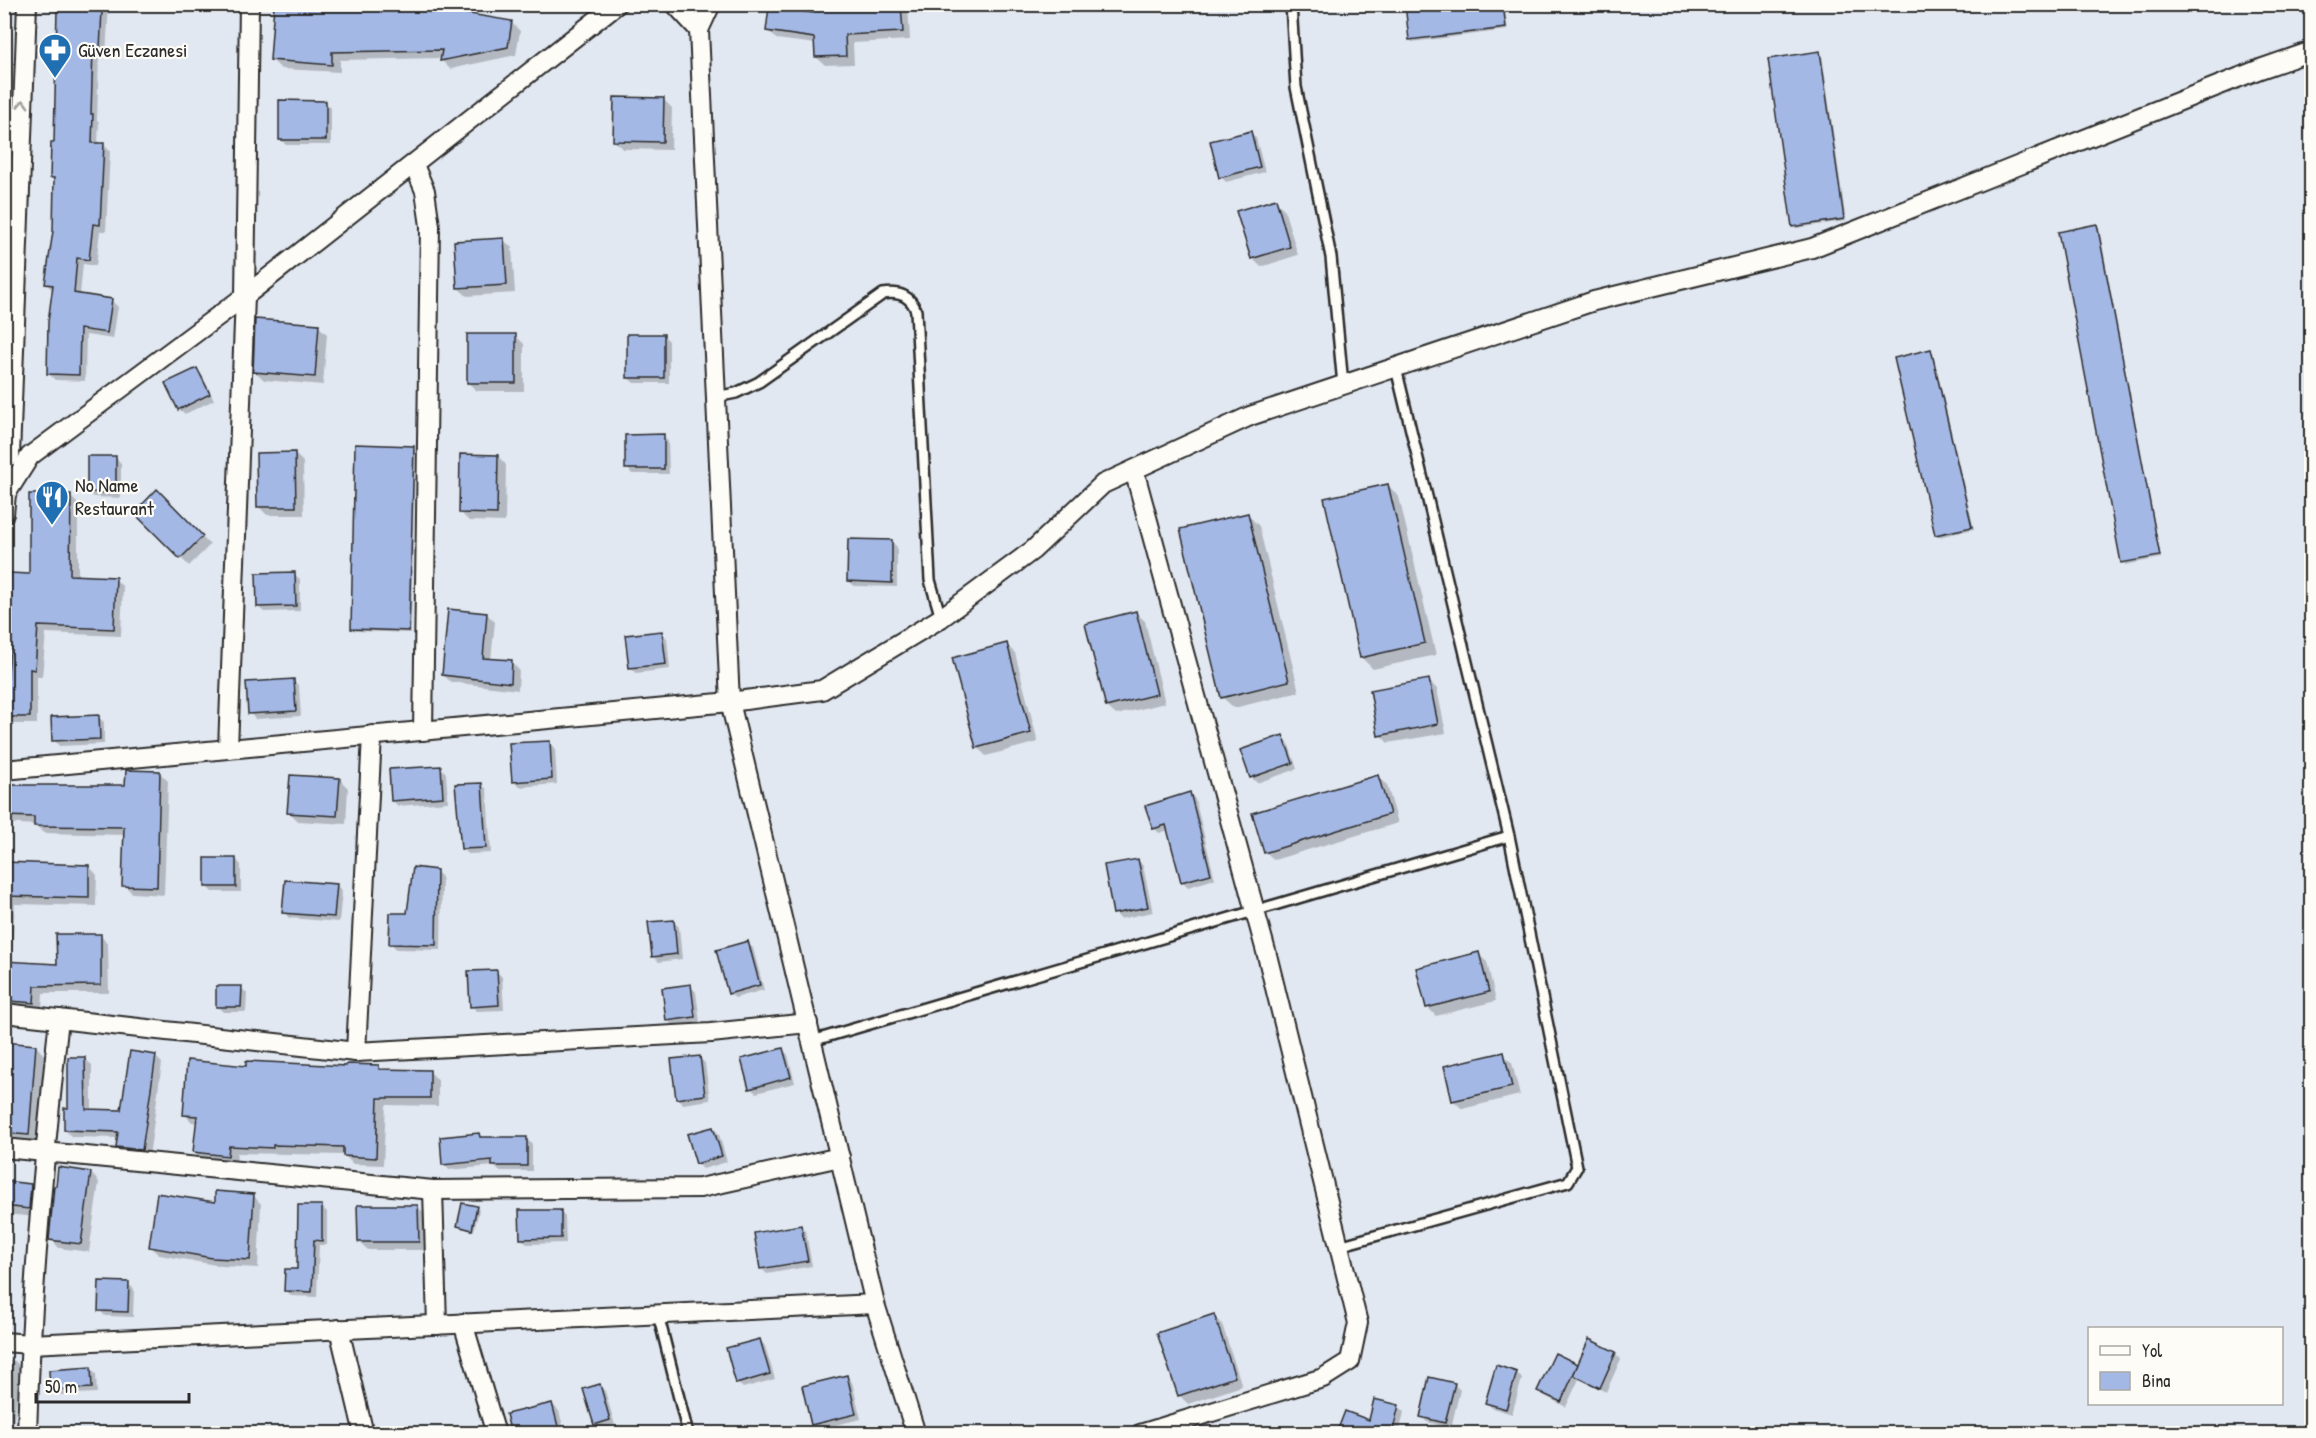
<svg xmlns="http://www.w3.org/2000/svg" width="2316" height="1438" viewBox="0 0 2316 1438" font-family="'Patrick Hand',sans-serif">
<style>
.shadow{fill:#0003}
.building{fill:#a4b8e6;stroke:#2b2b2b;stroke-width:1.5}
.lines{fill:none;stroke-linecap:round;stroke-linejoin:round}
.service-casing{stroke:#2b2b2b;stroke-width:14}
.minor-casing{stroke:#2b2b2b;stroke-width:22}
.service{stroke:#fdfcf7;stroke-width:9}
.minor{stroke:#fdfcf7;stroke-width:18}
.oneway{stroke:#9e9e9b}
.labels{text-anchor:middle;stroke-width:4.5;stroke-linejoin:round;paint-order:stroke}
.poi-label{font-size:20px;fill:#2b2b2b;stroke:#fdfcf7;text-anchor:start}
</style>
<rect width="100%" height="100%" fill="#e2e8f2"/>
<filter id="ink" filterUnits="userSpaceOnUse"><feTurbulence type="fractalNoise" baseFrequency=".0167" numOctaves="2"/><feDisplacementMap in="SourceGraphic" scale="12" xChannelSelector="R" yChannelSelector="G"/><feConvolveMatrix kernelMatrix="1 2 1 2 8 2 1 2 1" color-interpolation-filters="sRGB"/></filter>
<g filter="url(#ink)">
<g class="shadow">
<path d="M72 4H109L106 55H99L97 120 99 122 98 144H103L110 151 106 231H100L96 266 83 264 80 295 111 300 118 307 113 339 86 335 85 381 55 380 48 373 54 291 46 284 54 231 56 182 52 177Z"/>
<path d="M814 4H908L910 40 853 43 854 64 825 65 816 57V44L776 39 768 30 814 14Z"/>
<path d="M1406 4H1504L1508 30 1412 42 1410 40Z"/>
<path d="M423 5 426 8 511 22 520 31 516 55 450 69 442 61V58L340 60V72L281 69 272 60Z"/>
<path d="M1820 53 1822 55 1846 221 1796 228 1793 226Z"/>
<path d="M663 99 672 108 671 150 623 149 614 141Z"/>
<path d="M325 102 331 108V145H286L280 139Z"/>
<path d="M1250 132 1256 138 1265 172 1226 182 1221 177Z"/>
<path d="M1275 201 1284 209 1298 255 1261 267 1252 258Z"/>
<path d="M2096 226 2099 228 2161 558 2125 565 2123 562Z"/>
<path d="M504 240 512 248 515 293 467 296 458 288Z"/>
<path d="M318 326 327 334 323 385 264 380 255 371Z"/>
<path d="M663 335 669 341V383H634L628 378Z"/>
<path d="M516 336 524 344V391H477L468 382Z"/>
<path d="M1930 351 1933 353 1974 529 1939 537 1937 535 1896 359Z"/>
<path d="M196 370 202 375 214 400 185 414 179 409Z"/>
<path d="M663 436 668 441 669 474H632L627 468Z"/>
<path d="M413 447 415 450 411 633 355 631 352 629Z"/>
<path d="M294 453 303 462 304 515H267L259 507Z"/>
<path d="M498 456 506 465 505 522 469 521 460 512Z"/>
<path d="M116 458 121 463V498L94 497 88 492Z"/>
<path d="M1388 485 1399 497 1436 655 1373 669 1361 657Z"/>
<path d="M157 492 210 545 189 566 136 513Z"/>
<path d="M70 496 78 504V577L115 579 123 587 121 636 46 633 42 677H37V724H7L4 722V687H8L13 628 9 624 30 575Z"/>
<path d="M1247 514 1259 526 1299 692 1234 708 1222 697Z"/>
<path d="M892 542 897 547V587L854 586 849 581Z"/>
<path d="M294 574 300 579V611L264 612 258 607Z"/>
<path d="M1136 613 1145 621 1165 703 1116 715 1107 707Z"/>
<path d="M487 614 495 622 491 660 511 662 519 670 518 690 451 682 443 675Z"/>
<path d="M661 632 667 638 670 669 636 673 630 668Z"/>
<path d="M1006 645 1015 653 1038 742 986 756 977 747Z"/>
<path d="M293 681 299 686 301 716 255 719 250 713Z"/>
<path d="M1429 681 1437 689 1446 733 1388 743 1380 735Z"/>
<path d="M98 717 104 722V744L59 746 54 740Z"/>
<path d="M1283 737 1288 742 1297 769 1257 783 1251 777Z"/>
<path d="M549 742 555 748 557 784 519 787 513 781Z"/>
<path d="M440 767 446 773 448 802 398 806 392 800Z"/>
<path d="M159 772 168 781 164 895 132 893 124 885 125 835 44 833 35 825 4 823V786L127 787Z"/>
<path d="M1378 777 1387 785 1398 823 1274 860 1266 852Z"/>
<path d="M339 779 348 788 346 824 298 821 289 812Z"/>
<path d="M482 784 487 790 491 853 468 854 462 849Z"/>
<path d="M1190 793 1195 799 1215 879 1188 887 1182 881 1169 830 1159 833 1154 828Z"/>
<path d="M236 859 241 865V892H212L207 887Z"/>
<path d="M1138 860 1143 866 1153 912 1120 919 1115 913Z"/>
<path d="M4 864 89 866 97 875 96 906 15 904 11 963 58 966 100 935 108 944 109 993H43L42 1010 20 1009 11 1000 4 999Z"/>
<path d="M437 872 442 877 441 950 396 949 391 943Z"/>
<path d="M336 885 342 891 339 922 289 918 284 912Z"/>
<path d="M673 921 679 927 682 959 659 962 653 956Z"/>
<path d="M747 943 753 948 764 990 735 998 729 993Z"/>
<path d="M1478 954 1487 962 1496 1001 1436 1016 1427 1007Z"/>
<path d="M496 971 502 977 504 1010 477 1011 472 1006Z"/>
<path d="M690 986 696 992 700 1022 673 1026 667 1020Z"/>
<path d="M241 988 247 993 246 1012H223L217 1006Z"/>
<path d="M4 1043 36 1046 44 1055 37 1143 4 1140Z"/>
<path d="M782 1049 788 1055 795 1083 756 1093 750 1088Z"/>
<path d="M1503 1054 1512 1063 1520 1095 1462 1109 1453 1100Z"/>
<path d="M155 1056 162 1063 149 1157 124 1154 117 1147 118 1138 72 1137 65 1130 84 1058 92 1065V1110L122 1111Z"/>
<path d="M699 1058 705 1063 710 1100 683 1104 678 1098Z"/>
<path d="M348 1067H379L383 1071 430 1072 438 1080V1106L386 1105 383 1165 353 1164 344 1155 237 1153 236 1164 203 1160 195 1152 198 1123 192 1122 184 1114Z"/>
<path d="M713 1128 719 1134 727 1162 703 1169 697 1163Z"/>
<path d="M479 1135 482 1138 526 1139 532 1144V1171H499L494 1166 449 1170 444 1164Z"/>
<path d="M91 1173 99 1182 89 1252 59 1248 51 1239 57 1188Z"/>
<path d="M4 1183 31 1185 39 1194 37 1217 4 1214Z"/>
<path d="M253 1195 261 1204 258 1268 221 1266 159 1255 150 1247Z"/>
<path d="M322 1207 327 1212V1245H319L317 1297 291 1296 286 1290 298 1271Z"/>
<path d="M418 1207 426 1215 427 1250H368L359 1242Z"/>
<path d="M477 1208 479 1210 474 1231 461 1228 459 1226Z"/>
<path d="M560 1211 565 1217 566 1243 527 1244 521 1238Z"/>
<path d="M801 1227 806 1232 812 1266 767 1274 761 1268Z"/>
<path d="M128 1284 134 1289 133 1317 105 1316 100 1311Z"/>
<path d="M1213 1315 1222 1324 1242 1386 1188 1404 1179 1395Z"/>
<path d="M760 1340 765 1346 775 1379 743 1388 737 1383Z"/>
<path d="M1590 1341 1615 1353 1621 1359 1606 1392 1579 1379 1566 1407 1545 1396 1539 1391 1577 1366Z"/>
<path d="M4 1361H15L21 1368 12 1434H4Z"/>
<path d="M90 1369 96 1374 97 1393 57 1395 52 1390Z"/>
<path d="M1517 1373 1522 1379 1512 1414 1492 1408 1486 1402Z"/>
<path d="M846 1377 852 1382 861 1419 818 1429 812 1424Z"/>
<path d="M1454 1384 1460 1390 1451 1428 1427 1422 1421 1417Z"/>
<path d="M599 1386 605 1391 615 1425 600 1429 595 1424Z"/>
<path d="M552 1404 559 1411 565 1434H512Z"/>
<path d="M1398 1406 1404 1412 1399 1434H1338L1369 1425Z"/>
</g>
<g class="building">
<path d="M274 4H423V6L512 21 508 47 440 61 442 50 332 52V65L270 60Z"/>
<path d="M812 4H901L903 32 845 35 846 56 815 57 814 38 766 31 769 7 813 13Z"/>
<path d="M1405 4H1503L1506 28 1409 40Z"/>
<path d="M57 8 102 10 100 49H93L91 114H93L92 143H104L100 225 93 224 89 260 77 258 74 293 112 299 107 333 80 329 79 375 47 374 48 322 53 285 45 284 53 231 54 178H50L51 142H54Z"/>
<path d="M1820 51 1844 219 1792 227 1768 59Z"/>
<path d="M614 97 664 98 663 142 613 141Z"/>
<path d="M279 100 326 101V140H279Z"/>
<path d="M1251 131 1260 167 1219 178 1210 141Z"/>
<path d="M1276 199 1290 247 1251 259 1236 211Z"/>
<path d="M2097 224 2160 556 2121 563 2058 232Z"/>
<path d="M504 238 507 285 457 288 454 241Z"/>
<path d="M255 319 319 324 315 377 253 372Z"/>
<rect x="467" y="334" width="49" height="49"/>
<rect x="627" y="334" width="37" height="44"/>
<path d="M1931 349 1972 527 1935 535 1894 358Z"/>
<path d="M197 368 210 394 178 410 165 383Z"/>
<path d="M664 434V469H625V435Z"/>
<path d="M355 444 414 446 409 631 351 629Z"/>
<path d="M295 452 296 507H257L256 453Z"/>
<path d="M460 454 498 455 497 514 459 513Z"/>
<path d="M87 456H116V493L87 492Z"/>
<path d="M1388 484 1425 643 1360 658 1324 498Z"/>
<path d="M157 489 203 536 180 559 134 513Z"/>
<path d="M29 494H71L70 575 116 577 114 629 38 626 35 670 30 669V717H4V685H7L12 624H7L9 573 29 574Z"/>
<path d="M1248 513 1289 681 1221 698 1180 529Z"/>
<path d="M848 539 892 540V583L847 581Z"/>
<path d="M295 572 296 606 257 607 256 573Z"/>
<path d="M448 609 487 613 483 658 512 660 511 683 442 675Z"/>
<path d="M1136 611 1157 694 1106 707 1085 624Z"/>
<path d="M662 631 666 664 629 668 625 635Z"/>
<path d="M1007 643 1031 733 976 748 952 658Z"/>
<path d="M294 679 296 711 248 714 246 682Z"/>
<path d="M1429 679 1438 724 1378 736 1370 690Z"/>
<path d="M99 715 100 739 52 741 51 717Z"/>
<path d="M1283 735 1293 763 1250 778 1240 750Z"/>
<path d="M550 741 552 779 512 782 509 743Z"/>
<path d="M441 766 443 797 391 801 389 769Z"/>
<path d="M126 770 160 771 157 887 122 886 124 827 34 826V817L4 816V785H125Z"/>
<path d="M290 775 340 778 337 816 287 813Z"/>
<path d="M1378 775 1390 814 1264 853 1252 813Z"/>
<path d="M482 783 486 848 461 849 455 784Z"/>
<path d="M1190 792 1211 874 1181 882 1166 825 1153 829 1145 806Z"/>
<rect x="205" y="858" width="31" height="29"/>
<path d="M1138 859 1148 907 1113 914 1104 865Z"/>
<path d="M4 862 89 865V898L4 896Z"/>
<path d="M413 867 437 870 436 945 389 944 390 913H407Z"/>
<path d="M285 880 337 884 334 917 282 913Z"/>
<path d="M674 920 677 954 652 957 648 922Z"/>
<path d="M56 934H101V985L35 986 34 1003 10 1001V994H4V961L57 964Z"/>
<path d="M748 941 760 985 728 994 716 950Z"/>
<path d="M1479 952 1489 992 1426 1008 1416 968Z"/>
<path d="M497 970 499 1005 470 1007 468 971Z"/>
<path d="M691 984 695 1017 666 1021 662 988Z"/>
<path d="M216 986H242L241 1007H216Z"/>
<path d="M4 1042 36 1045 29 1135 4 1133Z"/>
<path d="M783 1048 791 1077 749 1089 741 1059Z"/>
<path d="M130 1051 156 1055 142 1150 116 1147 118 1132 64 1130V1108H68V1057H85L86 1109 121 1110Z"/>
<path d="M1504 1052 1512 1087 1452 1101 1444 1066Z"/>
<path d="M700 1056 705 1095 676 1099 671 1059Z"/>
<path d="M187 1060 246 1066V1061L346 1066 347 1064 379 1065V1069L430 1070V1098H378L376 1158 343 1156V1147L273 1145V1148L229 1146 228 1156 193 1152 197 1116 183 1115Z"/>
<path d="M713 1127 722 1156 696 1164 687 1134Z"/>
<path d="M479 1133 480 1137H527V1166H492V1160L442 1165 440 1137Z"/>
<path d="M58 1167 91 1172 81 1244 49 1240 54 1186H56Z"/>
<path d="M4 1181 31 1184 29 1209 4 1206Z"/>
<path d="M215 1191 254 1194 250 1260 212 1258 149 1247 157 1193 215 1202Z"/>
<path d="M462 1203 477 1206 472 1230 457 1226Z"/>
<path d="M298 1205H322V1241L314 1240 312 1292 284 1291 285 1269H297Z"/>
<path d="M357 1205H418L419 1242H358Z"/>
<path d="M519 1210H561V1238L520 1239Z"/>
<path d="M801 1225 808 1261 760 1269 754 1233Z"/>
<path d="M99 1281 129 1282 128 1312 98 1311Z"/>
<path d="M1214 1314 1235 1377 1178 1396 1157 1333Z"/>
<path d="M760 1339 770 1374 736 1384 726 1348Z"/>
<path d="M1589 1339 1616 1352 1600 1388 1573 1375Z"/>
<path d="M1555 1353 1578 1364 1561 1402 1537 1391Z"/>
<path d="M1496 1365 1517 1372 1506 1409 1485 1403Z"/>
<path d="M91 1367 92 1388 50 1390 49 1370Z"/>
<path d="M847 1375 856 1414 811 1425 802 1386Z"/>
<path d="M1429 1377 1455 1383 1445 1423 1420 1417Z"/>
<path d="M600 1384 610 1420 594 1425 583 1389Z"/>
<path d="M1374 1399 1399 1405 1393 1430 1399 1434H1336L1345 1411 1369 1420Z"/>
<path d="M552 1403 560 1434H511L506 1414Z"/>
</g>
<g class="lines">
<g class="service-casing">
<g id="service">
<path d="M1291 4 1296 87 1331 257 1343 385"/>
<path d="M716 397 736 393 759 382 883 294C899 291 911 296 916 311L930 580 941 618"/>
<path d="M812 1041 1509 836 1396 368"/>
<path d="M1339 1246 1568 1182 1577 1167 1509 836"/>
<path d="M658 1314 688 1434"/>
</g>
</g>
<g class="minor-casing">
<g id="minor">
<path d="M675 4 699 30"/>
<path d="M711 4 699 30 730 702 875 1304 916 1434"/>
<path d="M414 165 425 191 430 226 423 731"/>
<path d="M10 456 27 4"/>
<path d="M1134 470 1267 955 1358 1323 1350 1361 1323 1378 1140 1434"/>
<path d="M4 514 6 494 30 456 245 296 617 4"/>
<path d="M228 749 245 296 249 4"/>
<path d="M4 770 730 702 822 690 941 618 1033 550 1103 484 1250 416 1594 301 1812 248 2260 69 2312 51"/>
<path d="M4 1013 356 1052 711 1033 808 1023"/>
<path d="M356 1052 372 735"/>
<path d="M4 1148 433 1190 700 1188 840 1157"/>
<path d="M433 1190 437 1325"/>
<path d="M463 1323 496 1434"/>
<path d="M339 1329 364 1434"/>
<path d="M4 1342 30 1344 875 1304"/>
<path d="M27 1434C31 1295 44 1157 59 1019"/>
</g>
</g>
<use href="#service" class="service"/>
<use href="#minor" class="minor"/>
</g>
<defs><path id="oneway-chevron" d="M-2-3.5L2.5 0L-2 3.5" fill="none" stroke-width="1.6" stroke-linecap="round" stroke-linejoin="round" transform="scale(1.5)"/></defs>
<use class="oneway" href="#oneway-chevron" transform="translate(23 104) rotate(-88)"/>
</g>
<defs>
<g id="pharmacy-pin" transform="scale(1.725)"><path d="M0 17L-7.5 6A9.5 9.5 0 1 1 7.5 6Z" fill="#1f6fb2" stroke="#fdfcf7"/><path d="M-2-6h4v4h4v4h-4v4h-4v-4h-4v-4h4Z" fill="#fff"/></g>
<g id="restaurant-pin" transform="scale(1.725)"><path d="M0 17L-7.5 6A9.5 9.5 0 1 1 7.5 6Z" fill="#1f6fb2" stroke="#fdfcf7"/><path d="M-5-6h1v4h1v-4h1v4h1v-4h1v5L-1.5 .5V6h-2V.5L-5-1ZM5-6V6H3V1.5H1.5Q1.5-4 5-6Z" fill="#fff"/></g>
</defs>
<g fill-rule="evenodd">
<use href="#pharmacy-pin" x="55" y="50"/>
<use href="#restaurant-pin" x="52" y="497"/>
</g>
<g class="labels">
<g class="poi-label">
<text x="78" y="57">Güven Eczanesi</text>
<text x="75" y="492">No Name<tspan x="75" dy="23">Restaurant</tspan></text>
</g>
</g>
<rect width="2316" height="1438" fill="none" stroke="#fdfcf7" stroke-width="24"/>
<rect x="12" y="12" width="2292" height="1414" fill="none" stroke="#2b2b2b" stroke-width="2" filter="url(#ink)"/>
<rect x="2088" y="1327" width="195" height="78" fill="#fdfcf7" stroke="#a9a8a5" stroke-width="1.5"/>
<rect x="2100" y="1346" width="30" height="9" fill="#fdfcf7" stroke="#a9a8a5" stroke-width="1.5"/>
<text x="2142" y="1357" font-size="18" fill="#2b2b2b">Yol</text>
<rect x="2100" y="1372" width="30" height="18" fill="#a4b8e6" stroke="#a9a8a5" stroke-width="1.5"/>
<text x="2142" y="1387" font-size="18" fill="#2b2b2b">Bina</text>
<path d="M36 1393v9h153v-9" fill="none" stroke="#2b2b2b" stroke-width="3"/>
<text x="45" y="1393" font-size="18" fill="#2b2b2b" stroke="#fdfcf7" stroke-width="4.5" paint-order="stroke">50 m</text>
</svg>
